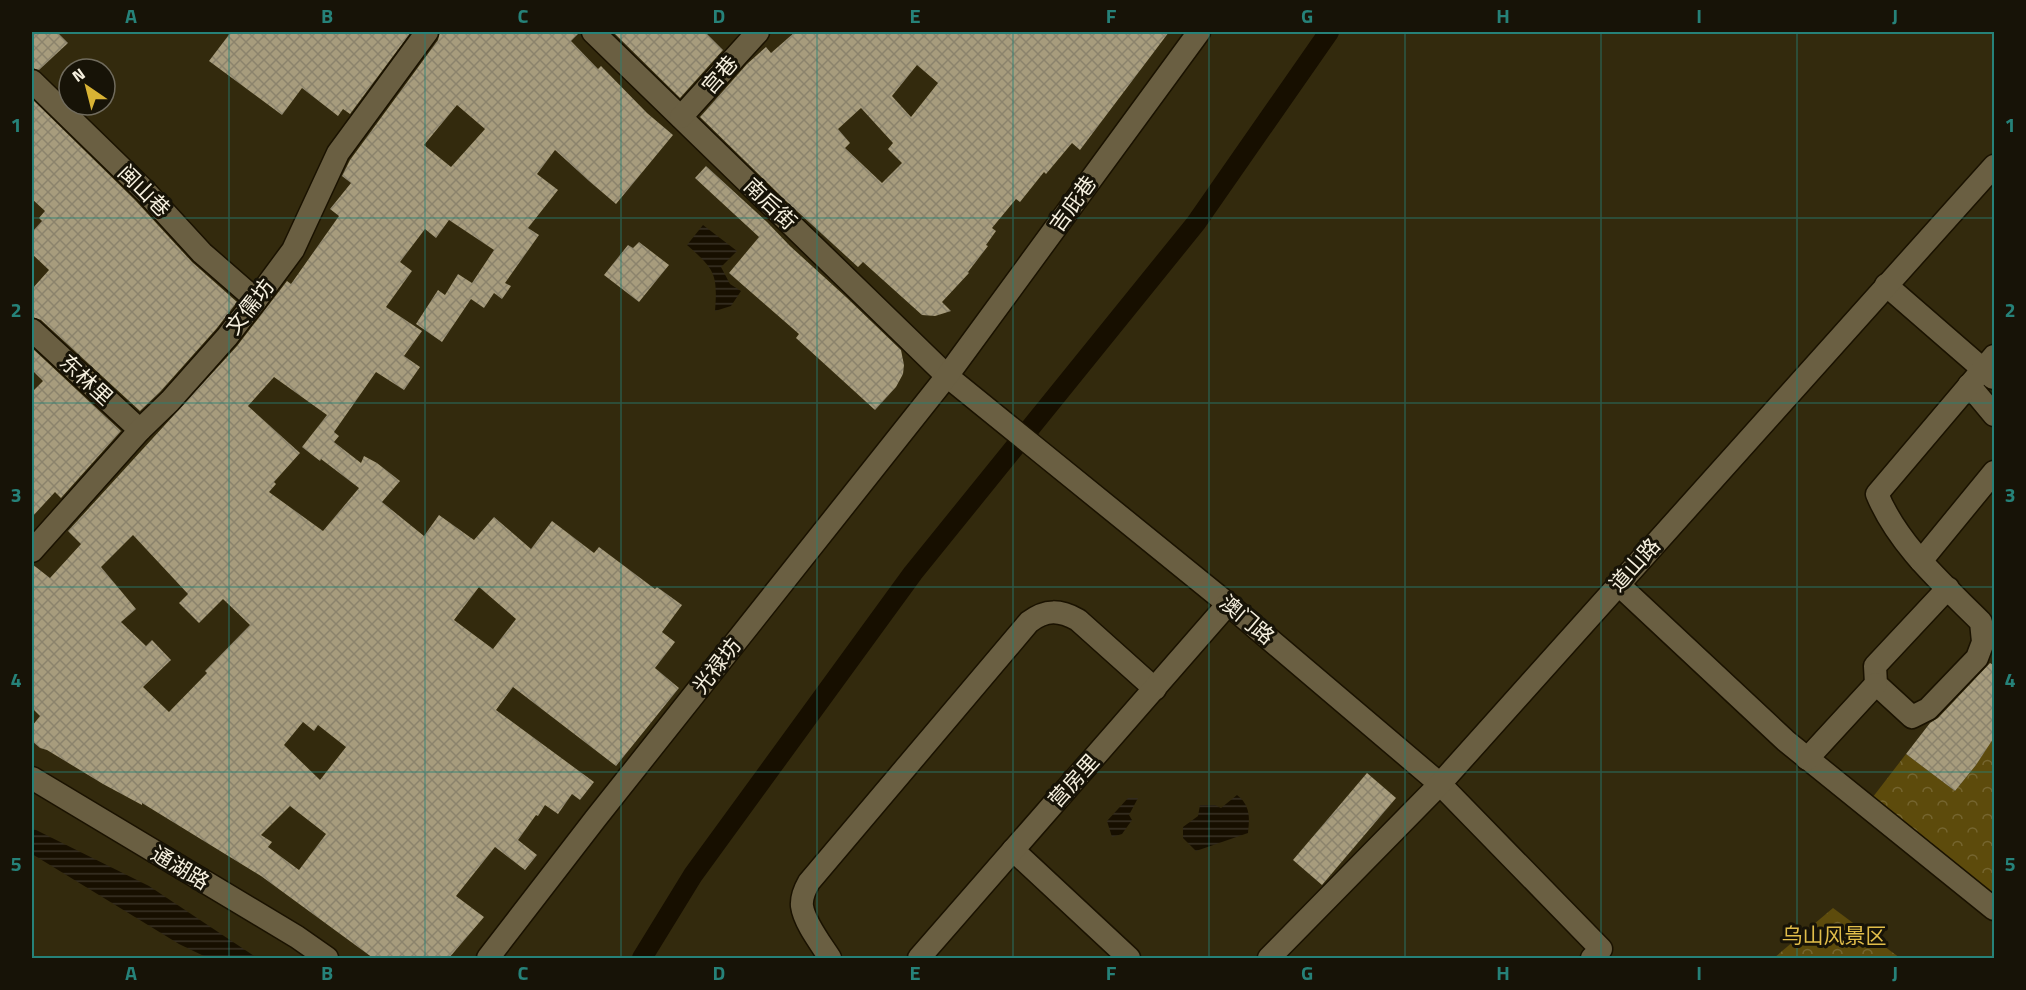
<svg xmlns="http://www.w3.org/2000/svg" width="2026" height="990" viewBox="0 0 2026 990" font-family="'Titillium Web','Noto Sans SC',sans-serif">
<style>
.park{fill:url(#park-crowns)}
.water{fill:url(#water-rules)}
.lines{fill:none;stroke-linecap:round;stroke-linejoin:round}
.canal{stroke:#170f00;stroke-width:20}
.building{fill:url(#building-cross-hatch);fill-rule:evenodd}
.minor-casing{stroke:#1a1200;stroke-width:25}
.minor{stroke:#6a5f42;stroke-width:22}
.grid{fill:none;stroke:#268279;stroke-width:1.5;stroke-opacity:0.55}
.labels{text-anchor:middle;stroke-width:6;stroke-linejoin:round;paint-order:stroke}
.street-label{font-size:21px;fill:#f6f0df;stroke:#171307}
.park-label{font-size:21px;fill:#e1bd4a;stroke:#171307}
.neatline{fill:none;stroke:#268279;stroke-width:2}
.grid-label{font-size:20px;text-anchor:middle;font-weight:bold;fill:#268279}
</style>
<defs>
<pattern id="park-crowns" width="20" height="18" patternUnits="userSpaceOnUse" patternTransform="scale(1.5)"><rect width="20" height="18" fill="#5d4b0c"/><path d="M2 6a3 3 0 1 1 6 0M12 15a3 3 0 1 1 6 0" fill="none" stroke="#75652f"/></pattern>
<pattern id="water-rules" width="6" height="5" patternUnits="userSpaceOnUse" patternTransform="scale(1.5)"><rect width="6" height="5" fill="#170f00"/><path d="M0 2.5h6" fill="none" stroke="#393225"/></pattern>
<pattern id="building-cross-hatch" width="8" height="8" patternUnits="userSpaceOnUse" patternTransform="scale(1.5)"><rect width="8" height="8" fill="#a79c7d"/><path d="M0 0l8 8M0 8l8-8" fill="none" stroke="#8b836c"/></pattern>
</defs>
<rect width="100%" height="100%" fill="#332a0d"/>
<g class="park">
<path d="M1994 736V909L1866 806 1906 754 1955 791 1976 765Z"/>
<path d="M1833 908 1900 958H1774Z"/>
</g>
<g class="water">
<path d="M703 225 737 251 721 267 730 284 741 291 731 306 715 311C718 273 714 269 687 245Z"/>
<path d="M1237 795C1250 805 1250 817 1248 833L1196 851 1183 838V827L1198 816 1200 805H1215L1221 808Z"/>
<path d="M1128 798H1138L1129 815 1132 820 1122 834 1112 837 1107 821Z"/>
<path d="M32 828 149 886 257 958H208L179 944 32 854Z"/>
</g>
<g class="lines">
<path class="canal" d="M642 958 693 875 913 573 1196 223 1329 32"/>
</g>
<g class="building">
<path d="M32 32H57L68 43 39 70 32 68Z"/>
<path d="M231 32H411L350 114 343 109 338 116 302 88 282 115 209 61Z"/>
<path d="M440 32H580L571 41 598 69 601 66 647 113 673 135 616 204 589 181 555 150 537 174 558 190 528 228 539 235 505 283 511 286 502 299 494 293 484 308 471 299 442 342 416 324 438 290 445 295 458 274 472 283 494 250 449 220 436 238 425 229 400 262 412 271 386 307 422 331 404 356 420 367 404 390 376 372 334 432 339 436 334 442 361 463 364 456 377 463 400 481 382 502 424 536 439 515 474 540 494 517 531 549 552 521 594 553 599 547 655 589 657 587 682 605 662 632 675 642 655 668 679 688 616 766 513 687 496 710 594 782 580 800 572 794 558 814 545 805 538 816 536 815 518 840 537 855 525 870 495 847 456 896 484 917 449 958H373L261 876 142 803V805L103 784 47 750 40 748 32 741V726L40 716 32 708V564L50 578 81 544 68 531 237 346 287 281 291 284 339 216 330 209 351 183 342 176 350 160 438 40ZM457 105 485 129 451 167 424 145ZM274 377 327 415 302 447 320 461 321 459 359 488 323 531 269 492 276 484 274 482 300 453 248 406ZM133 535 188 594 179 603 199 623 223 599 250 625 205 671 207 673 169 712 143 687 171 660 152 640 146 646 121 622 136 609 101 567ZM479 587 516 619 493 649 454 620ZM303 722 314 731 318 725 346 747 320 780 284 745ZM290 806 326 834 299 870 268 847 272 842 261 835Z"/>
<path d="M613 32H705L723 50 680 98Z"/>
<path d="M795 32H1169L1080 150 1072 143 1046 174 1044 172 1020 202 1016 199 992 228 996 231 986 245 988 246 968 272 969 273 942 302 951 311 935 316 922 315 863 262 858 267 786 201 700 117 747 64 766 47 771 53ZM917 65 938 83 911 117 892 96ZM861 108 893 143 888 149 902 163 882 183 845 148 850 143 838 129Z"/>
<path d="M32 99 135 200 192 262 237 302 217 328 160 392 140 411 41 320 32 317V289L49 270 32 254V232L42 221 39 218 45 211 32 199Z"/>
<path d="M706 166 767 222 790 246 846 297 901 350 904 365 903 374 896 387 875 410 796 338 799 334 729 273 759 237 695 178Z"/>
<path d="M639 242 669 265 639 302 604 275 628 245 633 248Z"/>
<path d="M32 348 121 431 61 498 55 492 32 517V392L43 381 32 370Z"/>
<path d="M1990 663 1995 666V736L1976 765 1955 791 1906 754 1930 723 1938 718Z"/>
<path d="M1367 773 1396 798 1322 885 1293 860Z"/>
</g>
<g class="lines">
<g class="minor-casing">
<g id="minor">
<path d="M593 32 947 376 1228 604 1440 784 1601 949 1592 958"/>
<path d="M32 81 145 191 202 253 256 300"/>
<path d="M681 117 758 32"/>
<path d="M1886 285 1993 378"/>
<path d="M32 330 140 430"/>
<path d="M1969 385 1994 415"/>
<path d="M32 551 140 430 170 401 227 337 256 300 293 250 338 153 427 32"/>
<path d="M1921 561 1994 472"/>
<path d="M1618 584 1786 741 1994 909"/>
<path d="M1948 588 1875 666 1876 684 1912 717 1928 709 1977 658 1983 642 1981 622C1943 584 1898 545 1877 494L1994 356"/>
<path d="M1807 759 1876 684"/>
<path d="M32 778 297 937 327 958"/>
<path d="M1013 850 1129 958"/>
<path d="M488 958 596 818 947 376 1199 32"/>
<path d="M830 958C821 944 804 922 802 906 801 897 805 889 809 882L1029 622C1046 609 1060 610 1078 620L1155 689"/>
<path d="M919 958 1228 604"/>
<path d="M1269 958 1440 784 1994 166"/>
</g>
</g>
<use href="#minor" class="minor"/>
</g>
<path class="grid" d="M229 32V958M425 32V958M621 32V958M817 32V958M1013 32V958M1209 32V958M1405 32V958M1601 32V958M1797 32V958M32 218H1994M32 403H1994M32 587H1994M32 772H1994"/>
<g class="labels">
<g class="street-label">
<text transform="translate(720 75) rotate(-49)" y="7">宫巷</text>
<text transform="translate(144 191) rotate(45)" y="7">闽山巷</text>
<text transform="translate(770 204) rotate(44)" y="7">南后街</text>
<text transform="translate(1073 204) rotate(-54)" y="7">吉庇巷</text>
<text transform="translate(250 307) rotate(-52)" y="7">文儒坊</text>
<text transform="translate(86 380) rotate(43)" y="7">东林里</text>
<text transform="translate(1635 565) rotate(-48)" y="7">道山路</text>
<text transform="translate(1247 620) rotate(40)" y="7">澳门路</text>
<text transform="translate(717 666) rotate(-52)" y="7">光禄坊</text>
<text transform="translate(1074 781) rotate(-48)" y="7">营房里</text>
<text transform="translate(180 868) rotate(31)" y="7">通湖路</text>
</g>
<g class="park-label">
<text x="1834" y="943">乌山风景区</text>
</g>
</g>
<rect width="2026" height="990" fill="none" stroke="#171307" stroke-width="66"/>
<g transform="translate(87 87) rotate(325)"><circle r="28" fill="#171307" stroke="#706b5d" stroke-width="1.5"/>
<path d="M0-4.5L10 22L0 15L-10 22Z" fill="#d9b334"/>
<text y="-9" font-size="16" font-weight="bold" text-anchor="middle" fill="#f6f0df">N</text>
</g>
<rect x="33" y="33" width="1960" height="924" class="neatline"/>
<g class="grid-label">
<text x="131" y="23">A</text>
<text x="327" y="23">B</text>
<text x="523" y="23">C</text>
<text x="719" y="23">D</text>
<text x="915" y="23">E</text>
<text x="1111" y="23">F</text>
<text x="1307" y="23">G</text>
<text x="1503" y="23">H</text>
<text x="1699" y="23">I</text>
<text x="1895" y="23">J</text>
<text x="16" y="132">1</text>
<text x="2010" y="132">1</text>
<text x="16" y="317">2</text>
<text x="2010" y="317">2</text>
<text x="16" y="502">3</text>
<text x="2010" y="502">3</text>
<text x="16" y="687">4</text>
<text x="2010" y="687">4</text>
<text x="16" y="871">5</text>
<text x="2010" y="871">5</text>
<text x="131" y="980">A</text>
<text x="327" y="980">B</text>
<text x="523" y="980">C</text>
<text x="719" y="980">D</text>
<text x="915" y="980">E</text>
<text x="1111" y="980">F</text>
<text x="1307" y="980">G</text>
<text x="1503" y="980">H</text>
<text x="1699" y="980">I</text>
<text x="1895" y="980">J</text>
</g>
</svg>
